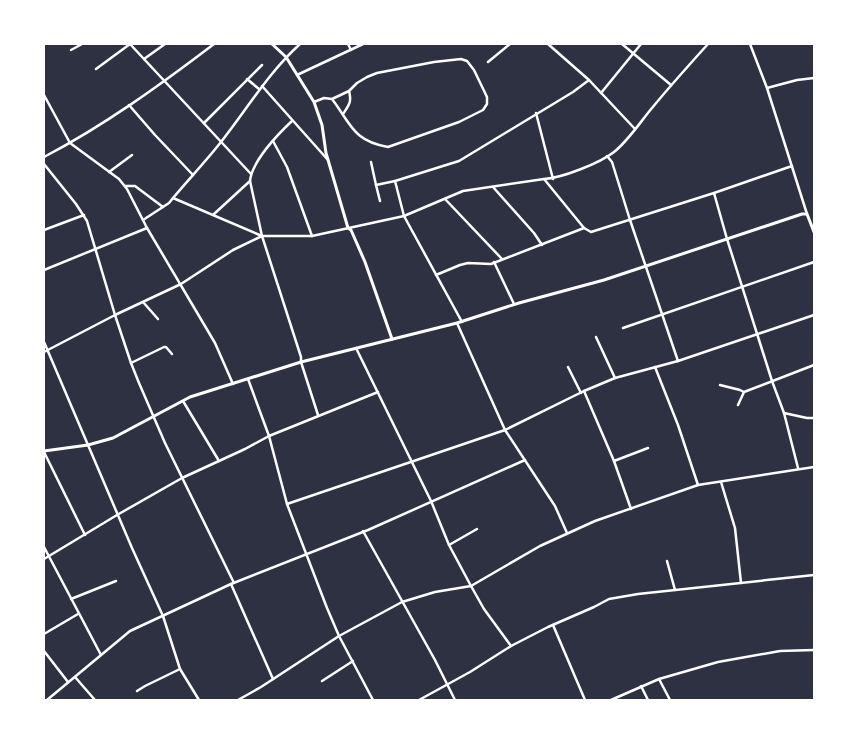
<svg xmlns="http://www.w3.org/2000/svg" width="858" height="744" viewBox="0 0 858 744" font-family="'Source Sans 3',sans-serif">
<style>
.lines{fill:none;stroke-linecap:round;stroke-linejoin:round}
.minor{stroke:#fff;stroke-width:2.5}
.tertiary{stroke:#fff;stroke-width:3}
</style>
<rect width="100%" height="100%" fill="#2d3142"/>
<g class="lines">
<g class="minor">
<path d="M130 44 251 174"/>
<path d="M348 44 351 50"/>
<path d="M548 44 589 80 635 129"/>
<path d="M622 44 671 85"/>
<path d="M750 44 767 88 807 214"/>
<path d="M71 50 82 44"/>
<path d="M144 59 165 44"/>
<path d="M488 62 510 44"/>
<path d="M96 69 130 44"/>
<path d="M297 75 363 44"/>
<path d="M247 79 259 89"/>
<path d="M262 86 328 160"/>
<path d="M767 88 797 80 814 78"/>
<path d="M601 93 641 44"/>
<path d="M44 95 70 143 119 179 127 189 147 228 215 343 233 384"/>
<path d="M314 102 324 98 332 99C351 124 353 141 388 147L459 122 483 110 487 104V97L474 70 467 61 461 59 434 62 377 73 367 77 357 83 349 91 332 99"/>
<path d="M129 105 155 135 193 175"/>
<path d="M536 113 553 179"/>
<path d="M343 114C349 105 352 102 349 91"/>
<path d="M204 123 262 65"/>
<path d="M273 141 287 167 312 236"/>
<path d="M607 156 612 162 630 220 678 361"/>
<path d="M44 157C105 125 160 85 214 44"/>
<path d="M371 162 376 185 395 181"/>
<path d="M44 164 76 204 87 221 115 315 131 363 139 383 165 443 234 583"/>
<path d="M109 172 132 155"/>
<path d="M544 179 584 228 591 232 714 193 792 166"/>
<path d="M250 181 262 236 301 357V362L318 415"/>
<path d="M376 185 380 201"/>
<path d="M125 186H135L163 207"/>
<path d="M493 187 534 233 542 245"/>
<path d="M714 193 727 239 772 381 784 413 798 468"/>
<path d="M173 198 262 236H312L404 216 463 191 544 179C562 178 600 163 614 152 628 141 641 121 652 108 670 86 689 65 708 44"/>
<path d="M445 199 502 259"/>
<path d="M214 214 250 181C252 161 278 134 292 121"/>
<path d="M143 220 169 203 173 198C189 179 206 161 221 142 247 109 269 72 300 44"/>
<path d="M44 230 84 215"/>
<path d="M494 262 514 304"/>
<path d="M44 270 147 228"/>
<path d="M436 275 460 265 468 263 491 264 584 228"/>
<path d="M143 302 158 319"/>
<path d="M462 322 404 216 395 181 459 161 573 92 589 80"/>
<path d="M457 323 505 430 555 506 567 533"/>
<path d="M623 328 814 262"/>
<path d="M596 337 615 378"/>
<path d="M44 342 132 548 163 616 180 669 199 700"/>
<path d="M356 348 431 501 449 545 471 586 484 609 511 646"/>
<path d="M44 352 115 315 181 284 233 250 262 236"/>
<path d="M131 363 164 347H166L172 354"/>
<path d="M568 367 581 393"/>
<path d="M655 367 678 425 698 485"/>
<path d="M248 379 269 436 287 504 327 608 339 636 373 700"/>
<path d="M720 385 740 390 744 392"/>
<path d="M584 391 614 461"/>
<path d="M183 401 219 461"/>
<path d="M738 405 744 392 814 365"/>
<path d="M784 413 807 418H814"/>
<path d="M44 452 85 535"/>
<path d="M721 482 735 528 741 583"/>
<path d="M287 504 505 430 584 391 615 378 678 361 814 315"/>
<path d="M631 509 614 461 648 448"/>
<path d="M363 531 435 660 455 700"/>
<path d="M449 545 477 529"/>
<path d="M44 547 101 655"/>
<path d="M44 559 117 515 182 478 245 449 269 436 378 392"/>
<path d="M667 561 675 590"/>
<path d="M231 584 273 679"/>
<path d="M71 599 116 581"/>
<path d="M553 625 585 700"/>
<path d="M44 634 78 614"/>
<path d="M44 651 68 682"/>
<path d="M75 677 95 700"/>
<path d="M659 679 670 700"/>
<path d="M322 681 353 661"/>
<path d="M641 686 648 700"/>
<path d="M137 691 145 686 180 669"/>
<path d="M47 700 130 631 231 584 368 530 525 460"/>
<path d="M238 700 261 687 339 636 402 602 435 592 471 586 540 546 595 521 698 485 814 467"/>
<path d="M419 700 470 672 511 646 548 627 594 607 609 599 638 594 814 575"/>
<path d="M611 700 659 679 718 662 780 651 814 650"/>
</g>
<g class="tertiary">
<path d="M272 44 286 57 314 102 322 125 326 153 348 228 351 230 365 262 392 339"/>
<path d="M44 451 88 445 113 438 190 397 301 362 457 323 519 303 604 280 802 214H807L814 232"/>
</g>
</g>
<rect width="858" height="744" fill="none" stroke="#ffffff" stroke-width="90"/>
</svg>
